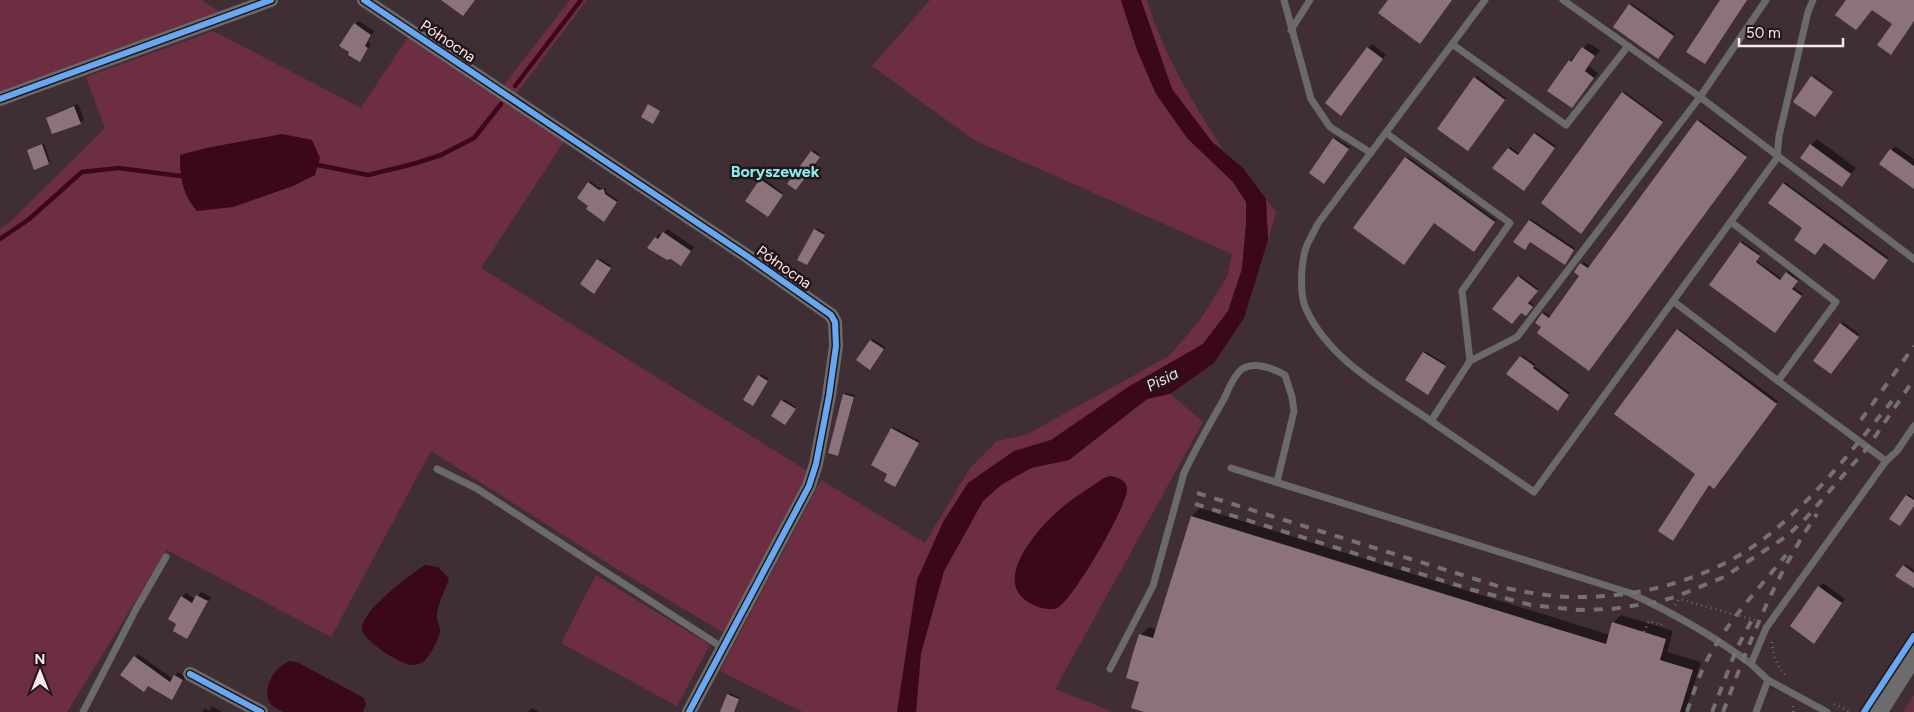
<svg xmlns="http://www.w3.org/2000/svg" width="1914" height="712" viewBox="0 0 1914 712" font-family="Figtree,sans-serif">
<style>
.green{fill:#6e2e42}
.water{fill:#3a071b}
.shadow{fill:#0007}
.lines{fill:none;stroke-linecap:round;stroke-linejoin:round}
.stream{stroke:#3a071b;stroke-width:4.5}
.building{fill:#8b7379}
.path{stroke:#6d696a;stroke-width:2.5;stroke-dasharray:1 4;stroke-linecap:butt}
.lane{stroke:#6a6a6b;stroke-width:7}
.street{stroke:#6a6a6b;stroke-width:14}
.secondary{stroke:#6d6b6d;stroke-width:19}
.rail{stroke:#757071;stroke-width:4;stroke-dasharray:9 9;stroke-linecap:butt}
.cycleway-casing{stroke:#231619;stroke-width:9}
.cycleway{stroke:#66a8f1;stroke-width:6}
.labels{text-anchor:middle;stroke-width:5;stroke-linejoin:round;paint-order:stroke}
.street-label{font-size:15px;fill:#fbe7eb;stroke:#231619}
.neighbourhood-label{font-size:16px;font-weight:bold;fill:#85f0ef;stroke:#231619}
.water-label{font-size:16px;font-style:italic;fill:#f1d9de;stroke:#231619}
</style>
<rect width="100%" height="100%" fill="#3f2f34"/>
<g class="green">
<path d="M0 0H202L219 12 0 92Z"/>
<path d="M570 0H587L516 94 504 85Z"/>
<path d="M930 0H1121L1137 50 1187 138 1233 182 1246 202V225L1242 269 1228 311 1203 344 1051 440 1014 451 917 580 897 712H803L720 671 821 480 925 543 970 468 997 441 1026 435 1169 356 1200 320 1227 277 1232 254 974 140 872 66Z"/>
<path d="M1141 0H1147C1163 54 1192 101 1222 148L1213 143 1172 89Z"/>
<path d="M213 31 361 108 408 37 564 141 481 268 809 472 724 633 617 569 431 451 331 637 167 550 67 712H0V229L9 223 105 128 86 77Z"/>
<path d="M1266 199 1276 212 1268 240Z"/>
<path d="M1168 392 1203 422 1055 689 1113 712H916L921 653 944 571 983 501 1001 485 1031 468 1069 460 1147 399Z"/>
<path d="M596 575 710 645 677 706 561 643Z"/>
<path d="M1914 695V712H1903Z"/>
</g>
<g class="water">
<path d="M1121 0H1141L1172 89 1213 143 1243 168 1266 199 1268 240 1244 318 1214 363 1170 394 1147 399 1069 460 1031 468 1001 485 983 501 944 571 921 653 916 712H897L917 580 943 522 968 483 1014 451 1051 440 1128 387 1203 344 1228 311 1242 269 1246 225V202L1233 182 1187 138 1156 94 1137 50Z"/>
<path d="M282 134 312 140 320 158 315 175 293 186 233 207 197 211C182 194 180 177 180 155L206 148Z"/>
<path d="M1110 476C1118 477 1126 480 1127 488 1129 504 1072 602 1057 608 1053 610 1047 609 1042 608 1036 607 1030 603 1025 600 995 577 1038 529 1057 512 1071 499 1088 489 1104 478Z"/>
<path d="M425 565 438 567 449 578C446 590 438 602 437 614 436 619 439 624 440 629 441 636 429 658 423 662 421 663 415 665 412 665 401 665 362 640 362 629 361 611 411 574 425 565Z"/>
<path d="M290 661 299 663 364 698 366 704 363 712H283C280 710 275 708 272 706 259 690 275 666 290 661Z"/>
</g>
<g class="shadow">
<path d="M1631 3 1675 34 1659 56 1630 5Z"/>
<path d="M359 21 374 31 368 42 371 44 360 61 355 24Z"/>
<path d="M1588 43 1600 50 1589 66 1598 73 1572 107 1570 61 1574 56 1576 57Z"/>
<path d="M1372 44 1386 55 1345 110 1368 48Z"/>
<path d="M1814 75 1834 90H1833L1813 76Z"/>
<path d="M1477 76 1506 98 1469 148 1438 128Z"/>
<path d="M1625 92 1663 120 1582 231 1623 93Z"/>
<path d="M78 104 84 119 80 123 48 119 52 115Z"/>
<path d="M1700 120 1747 155 1590 368 1536 322 1544 312 1551 317 1581 276 1575 271 1583 262 1591 267Z"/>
<path d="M1536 132 1556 146 1525 188 1494 168 1510 147 1520 154Z"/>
<path d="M1336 138 1350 147 1326 181 1334 139Z"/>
<path d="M1817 139 1856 168 1841 186 1811 145Z"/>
<path d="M44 143 50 162 49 163 28 150Z"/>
<path d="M1895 146 1914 159V188L1881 164Z"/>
<path d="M814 150 820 155 797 187 789 184Z"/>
<path d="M1408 157 1496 220 1476 249 1406 158Z"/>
<path d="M763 178 783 193 769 214 761 180Z"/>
<path d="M590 181 601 189 606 188V192L618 200 605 219 590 205 589 183Z"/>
<path d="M1785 182 1889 258 1875 277 1770 202Z"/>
<path d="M1531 219 1575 248 1565 264 1530 221Z"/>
<path d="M817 228 825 233 808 262 799 259Z"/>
<path d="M667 229 694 247 685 260 656 238 659 234 662 236Z"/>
<path d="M1742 241 1760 254 1756 260 1782 279 1788 271 1798 279 1793 287 1803 294 1776 330 1710 285Z"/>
<path d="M599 258 611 266 595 291 598 260Z"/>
<path d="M1520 275 1538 289 1529 301 1534 305 1527 313 1519 277Z"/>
<path d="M1843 322 1859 334 1832 371 1815 361Z"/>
<path d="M1679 329 1778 401 1716 486 1697 474 1677 330Z"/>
<path d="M873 339 885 347 872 367 858 360Z"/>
<path d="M1425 351 1446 364 1430 392 1407 380Z"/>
<path d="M1522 355 1535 364 1534 366 1570 393 1558 409 1508 374Z"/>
<path d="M761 374 769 379 754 403 745 399Z"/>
<path d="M846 393 855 395 838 455 844 394Z"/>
<path d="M784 399 796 407 787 422 782 401Z"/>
<path d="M893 427 920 441 895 485 889 473 892 429Z"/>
<path d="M1908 494 1914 498V505L1891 519Z"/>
<path d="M1200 508 1610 635 1613 623 1621 615 1673 631 1667 652 1701 662 1686 710 1692 712H1149L1141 682V635L1149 627 1157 630 1192 516Z"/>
<path d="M1905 564 1914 570V583L1904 566Z"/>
<path d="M1823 583 1845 599 1818 638 1819 587Z"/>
<path d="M201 592 211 597 187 637 178 623 182 597 186 593 195 599Z"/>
<path d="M138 654 173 679 178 672 186 677 172 698 135 657Z"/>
<path d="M730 693 740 698 733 712H721Z"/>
<path d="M212 706 222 712H202L205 708 209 711Z"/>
<path d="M532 708 539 712H528Z"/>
</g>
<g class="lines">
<g class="stream">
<path d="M515 86 581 0"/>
<path d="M318 165 368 175 413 164 441 155 474 138 501 104"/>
<path d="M0 239 28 220 82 172 119 168 180 176"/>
</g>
</g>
<g class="building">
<path d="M441 0H475L463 16Z"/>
<path d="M1388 0H1452L1420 44 1378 13Z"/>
<path d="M1720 0H1747L1705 64 1686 52Z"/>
<path d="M1846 0H1914V21L1891 55 1877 45 1892 24 1872 10 1856 30 1835 15Z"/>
<path d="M1629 4 1674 36 1658 59 1613 27Z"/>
<path d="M354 23 371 35 365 46 368 48 360 62 348 55 349 52 339 46Z"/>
<path d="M1367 47 1383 59 1341 116 1325 103Z"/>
<path d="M1582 47 1595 56 1585 71 1594 78 1572 108 1547 91 1569 60 1571 62Z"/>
<path d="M1811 76 1833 92 1815 117 1793 102Z"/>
<path d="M1474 77 1505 100 1468 151 1437 129Z"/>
<path d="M1622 92 1663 122 1581 234 1541 203Z"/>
<path d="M648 104 660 111 653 124 641 117Z"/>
<path d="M74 106 81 124 52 134 46 118Z"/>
<path d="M1697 120 1747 157 1589 371 1537 333 1541 327 1535 323 1542 313 1549 318 1579 276 1574 272 1580 263 1588 268Z"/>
<path d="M1534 133 1555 148 1524 191 1492 168 1508 148 1518 155Z"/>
<path d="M1333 138 1349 149 1324 184 1309 173Z"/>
<path d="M42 144 49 164 34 170 27 150Z"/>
<path d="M1810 144 1851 174 1842 187 1800 158Z"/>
<path d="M1890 149 1914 166V189L1879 164Z"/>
<path d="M811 151 820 157 796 190 787 184Z"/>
<path d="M1405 157 1495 222 1474 252 1434 223 1404 265 1353 228Z"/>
<path d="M760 179 783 195 768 217 745 201Z"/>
<path d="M588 182 599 190 604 189 605 194 617 202 604 222 586 209 588 206 577 198Z"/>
<path d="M1783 183 1888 260 1874 280 1824 243 1815 255 1794 240 1802 228 1768 203Z"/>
<path d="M1529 220 1574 250 1565 265 1530 242 1525 250 1513 242Z"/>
<path d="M814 229 825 235 807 265 797 260Z"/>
<path d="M663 232 691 251 681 266 671 259 667 260 647 248 655 237 658 239Z"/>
<path d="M1740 242 1760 256 1756 262 1780 280 1786 272 1798 281 1792 289 1802 296 1775 333 1709 285Z"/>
<path d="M597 259 611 268 594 294 580 284Z"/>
<path d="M1518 276 1538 291 1528 303 1533 307 1526 316 1521 313 1512 324 1492 309Z"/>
<path d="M1840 323 1859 337 1831 374 1813 361Z"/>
<path d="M1677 329 1777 404 1714 489 1709 485 1673 541 1658 531 1695 474 1614 414Z"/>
<path d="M870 340 884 349 870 370 856 360Z"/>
<path d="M1423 352 1446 366 1428 395 1405 380Z"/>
<path d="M1520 356 1534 366 1533 368 1569 395 1558 411 1506 374Z"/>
<path d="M758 375 768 381 753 406 743 400Z"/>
<path d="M843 394 854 397 838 456 828 453Z"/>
<path d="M781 400 796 409 785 425 771 416Z"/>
<path d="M891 428 919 443 895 487 884 481 887 474 871 465Z"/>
<path d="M1906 495 1914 500V506L1900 526 1889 519Z"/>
<path d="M1191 516 1606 644 1612 622 1666 639 1660 660 1693 670 1680 712H1144L1131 708 1139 682 1126 678 1133 653 1139 634 1153 638Z"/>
<path d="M1903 565 1914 573V588L1895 576Z"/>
<path d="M1818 586 1842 603 1814 644 1790 626Z"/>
<path d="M196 595 208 601 187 639 173 631 176 624 168 619 181 596 192 603Z"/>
<path d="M134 656 170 682 174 675 183 680 172 700 148 686 144 692 120 675Z"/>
<path d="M727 694 739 699 734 712H720Z"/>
</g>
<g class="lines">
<g class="path">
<path d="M1675 605 1679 599 1758 621"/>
<path d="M1644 632 1649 621 1661 625 1663 621"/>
<path d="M1772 642C1773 655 1777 668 1787 677"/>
<path d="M1834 704 1850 712"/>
<path d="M1793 712V704"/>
</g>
<g class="lane">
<path d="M1284 0 1311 99 1330 127 1371 153"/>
<path d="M1485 0 1319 222C1315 229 1311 237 1307 245 1301 260 1299 294 1306 309 1329 359 1381 387 1425 417 1461 442 1498 467 1534 492L1777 158 1779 136 1808 12 1813 0"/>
<path d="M1766 0 1700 97 1914 259"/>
<path d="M1291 30 1310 0"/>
<path d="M1452 44 1566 125 1628 46"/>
<path d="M1386 133 1510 223 1462 291 1470 361"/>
<path d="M1731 222 1836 302 1778 381 1886 461 1897 451 1914 426"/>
<path d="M1673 301 1778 381"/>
<path d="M1431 421 1470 361 1517 337 1700 97 1563 0"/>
<path d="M1231 468 1630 593C1673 613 1714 636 1751 664"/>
<path d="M437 469 476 488 723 648"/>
<path d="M1110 669 1153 586 1184 473C1196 448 1210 423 1224 399 1228 390 1234 375 1242 369 1255 361 1274 369 1285 375L1292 397 1294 411 1277 482"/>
<path d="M83 712 136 609 166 557"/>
<path d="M1756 712 1768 680"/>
<path d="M1827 712 1768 680 1751 664 1766 628 1886 461"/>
</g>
<g class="street">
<path d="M364 0 747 256 831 315 835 322 836 346 829 396 816 464 809 486 689 712"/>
<path d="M0 99 271 0"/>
<path d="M190 674 261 712"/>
</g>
<path class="secondary" d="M1878 712 1914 655"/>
<g class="rail">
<path d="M1861 420 1914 346"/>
<path d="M1197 493 1501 587C1524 592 1546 596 1569 597 1643 599 1721 577 1777 528 1821 491 1856 445 1892 401"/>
<path d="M1195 504 1473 590 1531 605 1578 610 1612 609 1657 602 1675 597 1724 577 1787 536 1806 518 1868 447 1914 379"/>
<path d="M1687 712C1692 697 1697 682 1703 668 1723 626 1757 591 1786 555"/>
<path d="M1712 712 1737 648 1755 614"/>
<path d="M1723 712C1750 641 1774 577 1817 514"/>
</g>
<g class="cycleway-casing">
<g id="cycleway">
<path d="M364 0 747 256 831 315 835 322 836 346 829 396 816 464 809 486 689 712"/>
<path d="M0 99 271 0"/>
<path d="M190 674 261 712"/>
<path d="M1864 712 1914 636"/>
</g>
</g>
<use href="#cycleway" class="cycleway"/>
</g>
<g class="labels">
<g class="street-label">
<text transform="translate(448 41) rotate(34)" y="5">Północna</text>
<text transform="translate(784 267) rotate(35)" y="5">Północna</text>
</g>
<g class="neighbourhood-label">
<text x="775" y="177">Boryszewek</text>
</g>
<g class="water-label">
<text transform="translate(1162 379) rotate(-27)" y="6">Pisia</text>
</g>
</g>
<g transform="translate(40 672)" stroke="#231619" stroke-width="4" paint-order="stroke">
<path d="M0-4L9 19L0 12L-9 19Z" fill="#fbe7eb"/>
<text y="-8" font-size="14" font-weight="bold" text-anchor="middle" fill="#fbe7eb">N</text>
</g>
<path d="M1739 38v8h104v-8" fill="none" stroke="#fbe7eb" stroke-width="2.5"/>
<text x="1746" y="38" font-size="15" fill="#fbe7eb" stroke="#231619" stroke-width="4" paint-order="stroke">50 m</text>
</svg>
